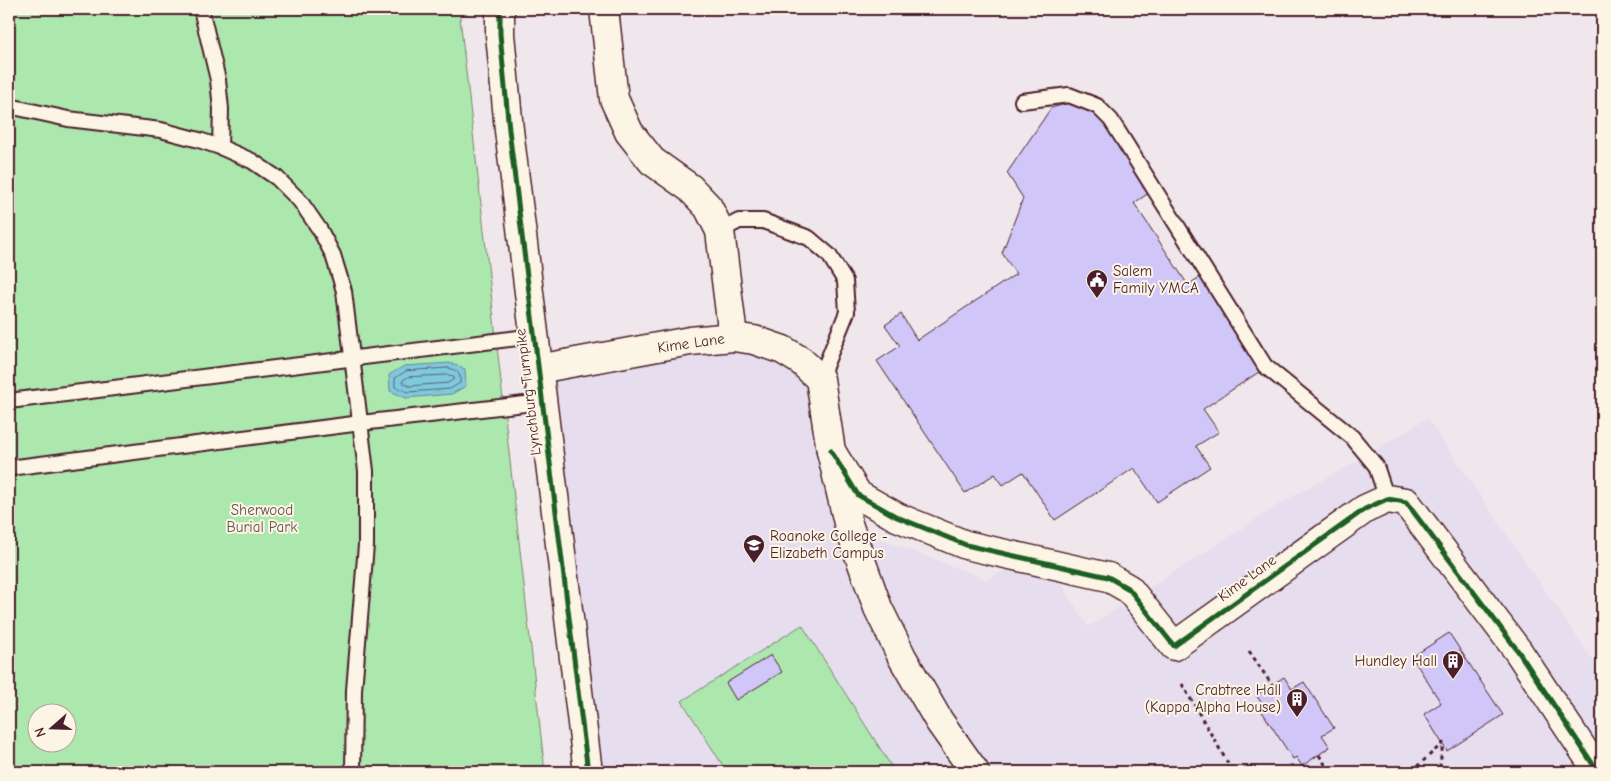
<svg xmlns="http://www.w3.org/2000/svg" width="1611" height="781" viewBox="0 0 1611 781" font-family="'Comic Neue',sans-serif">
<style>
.built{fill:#e6ddef}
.green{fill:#ace8ae;stroke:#7b846c;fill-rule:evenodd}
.water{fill:#7ec9dd;stroke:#698596}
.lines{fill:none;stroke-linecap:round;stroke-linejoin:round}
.shore{stroke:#5f6372;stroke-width:1}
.building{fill:#d1c6f8;stroke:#4a1f2b}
.service-casing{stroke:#4a1f2b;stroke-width:18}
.minor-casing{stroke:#4a1f2b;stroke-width:31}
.tertiary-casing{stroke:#4a1f2b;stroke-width:31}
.path{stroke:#4a1f2b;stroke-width:3;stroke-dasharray:4 4;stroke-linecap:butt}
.service{stroke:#fcf5e5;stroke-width:14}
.minor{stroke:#fcf5e5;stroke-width:28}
.tertiary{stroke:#fcf5e5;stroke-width:28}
.cycleway-casing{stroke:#fcf5e5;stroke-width:8}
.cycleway{stroke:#1b5e20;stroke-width:5}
.labels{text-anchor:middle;stroke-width:4;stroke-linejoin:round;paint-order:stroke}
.poi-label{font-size:15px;fill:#4a1f2b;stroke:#fcf5e5;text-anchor:start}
.street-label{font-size:15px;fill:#4a1f2b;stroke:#fcf5e5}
.park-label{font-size:15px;fill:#62514c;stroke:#fcf5e5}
</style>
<rect width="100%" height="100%" fill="#efe7eb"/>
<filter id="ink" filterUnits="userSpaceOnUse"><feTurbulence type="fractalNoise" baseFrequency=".02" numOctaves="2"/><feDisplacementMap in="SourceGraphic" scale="10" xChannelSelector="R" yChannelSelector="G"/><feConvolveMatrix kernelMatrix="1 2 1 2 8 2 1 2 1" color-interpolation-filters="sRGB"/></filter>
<g filter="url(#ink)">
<path class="built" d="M690 341 801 361 849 527 988 580 1040 549 1088 627 1286 500 1363 458 1427 418 1602 674V772H588L538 369Z"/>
<g class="green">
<path d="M9 9H459L545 772H9ZM38 714H68V744H38Z"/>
<path d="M802 625 895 772H727L682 701Z"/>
</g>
<path class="water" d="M450 363 465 369 466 386 452 394 406 398 390 391 389 375 404 366Z"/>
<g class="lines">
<g class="shore">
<path d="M449 368C458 371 461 373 460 383L450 389 408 392 395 387V378L406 371Z"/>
<path d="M448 375 453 376 454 379 448 383 409 386 402 382 403 380 408 377Z"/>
</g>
</g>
<g class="building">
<path d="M1073 102 1099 111 1152 191 1134 203 1188 285 1201 276 1262 370 1203 409 1219 432 1196 446 1210 467 1157 502 1134 468 1055 520 1023 472 1003 485 995 474 965 493 877 361 900 346 885 325 901 314 917 340 1016 274 1002 253 1023 198 1007 173 1051 108Z"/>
<path d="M1449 633 1503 715 1447 751 1424 714 1441 703 1412 657Z"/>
<path d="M771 655 782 672 736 700 726 683Z"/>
<path d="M1284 677 1292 689 1304 682 1334 728 1322 735 1330 747 1302 766 1296 757 1293 759 1259 707 1263 705 1256 695Z"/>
</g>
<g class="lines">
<g class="service-casing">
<g id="service">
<path d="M201 9 218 80 221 109 220 147"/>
<path d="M1022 101 1069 95 1097 106 1111 120 1265 366 1352 437 1376 466 1387 499"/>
<path d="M9 106 68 119 161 130 199 140 220 147 252 161 277 178 300 201 320 230 333 255 344 291 366 471V545L354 690 353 772"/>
<path d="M720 231 739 221H763L809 238 829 255 845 281 847 312 820 379"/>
<path d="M9 401 534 336"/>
<path d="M9 468 361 423 542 402"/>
</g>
</g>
<g class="minor-casing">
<g id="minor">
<path d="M604 9 614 99 629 132 652 161 690 188 708 207 720 231 733 337"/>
<path d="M538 369 690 341 733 337 754 340 783 350 801 361 820 379 831 451 849 527 878 608 902 657 939 721 975 772"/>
<path d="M831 451 858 495 897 517 966 545 1108 577 1129 589 1174 646 1365 509 1387 499 1406 502 1518 651 1598 772"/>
</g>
</g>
<g class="tertiary-casing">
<path id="tertiary" d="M500 9V34L509 130 588 772"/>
</g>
<g class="path">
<path d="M1249 651 1272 685"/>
<path d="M1182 684 1233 772"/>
<path d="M1319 755 1330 772"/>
<path d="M1411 772 1443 743 1439 772"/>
</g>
<use href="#service" class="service"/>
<use href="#minor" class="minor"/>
<use href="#tertiary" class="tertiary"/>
<g class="cycleway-casing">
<g id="cycleway">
<path d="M500 9V34L509 130 588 772"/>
<path d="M831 451 858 495 897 517 966 545 1108 577 1129 589 1174 646 1365 509 1387 499 1406 502 1518 651 1598 772"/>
</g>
</g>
<use href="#cycleway" class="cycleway"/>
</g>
</g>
<defs>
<g id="civic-pin" transform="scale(1.125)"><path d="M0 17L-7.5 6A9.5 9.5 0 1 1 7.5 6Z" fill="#4a1f2b" stroke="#fcf5e5"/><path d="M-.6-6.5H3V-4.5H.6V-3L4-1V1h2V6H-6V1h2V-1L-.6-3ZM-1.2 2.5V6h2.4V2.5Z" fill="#fff"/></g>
<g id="university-pin" transform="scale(1.125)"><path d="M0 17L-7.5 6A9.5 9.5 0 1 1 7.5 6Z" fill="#4a1f2b" stroke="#fcf5e5"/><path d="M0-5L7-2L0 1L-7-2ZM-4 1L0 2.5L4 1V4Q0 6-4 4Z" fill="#fff"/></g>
<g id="building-pin" transform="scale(1.125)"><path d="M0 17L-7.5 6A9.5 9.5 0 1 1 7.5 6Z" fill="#4a1f2b" stroke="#fcf5e5"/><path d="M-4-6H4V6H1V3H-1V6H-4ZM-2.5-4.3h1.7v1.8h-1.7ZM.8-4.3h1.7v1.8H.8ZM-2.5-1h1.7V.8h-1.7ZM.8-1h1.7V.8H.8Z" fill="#fff"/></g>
</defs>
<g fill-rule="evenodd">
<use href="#civic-pin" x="1097" y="280"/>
<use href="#university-pin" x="754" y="545"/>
<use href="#building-pin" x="1453" y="661"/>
<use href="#building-pin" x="1297" y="699"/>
</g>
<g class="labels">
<g class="poi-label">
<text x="1113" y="276">Salem<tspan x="1113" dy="17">Family YMCA</tspan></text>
<text x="770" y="541">Roanoke College -<tspan x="770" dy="17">Elizabeth Campus</tspan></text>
<text x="1437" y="666" text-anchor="end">Hundley Hall</text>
<text x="1281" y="695" text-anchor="end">Crabtree Hall<tspan x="1281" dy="17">(Kappa Alpha House)</tspan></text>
</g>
<g class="street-label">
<text transform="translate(691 343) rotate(-8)" y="5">Kime Lane</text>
<text transform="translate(528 392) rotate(-97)" y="5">Lynchburg Turnpike</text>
<text transform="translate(1247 578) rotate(-36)" y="5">Kime Lane</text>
</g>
<g class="park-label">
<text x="262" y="515">Sherwood<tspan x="262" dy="17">Burial Park</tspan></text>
</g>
</g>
<rect width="1611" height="781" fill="none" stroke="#fcf5e5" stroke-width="30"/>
<rect x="15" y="15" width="1581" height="751" fill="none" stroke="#4a1f2b" stroke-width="2" filter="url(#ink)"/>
<g transform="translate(52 728) rotate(250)"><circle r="24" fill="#fcf5e5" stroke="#b59f9b"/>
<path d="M0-4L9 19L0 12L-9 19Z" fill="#4a1f2b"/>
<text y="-8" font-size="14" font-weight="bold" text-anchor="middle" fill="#4a1f2b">N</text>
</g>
</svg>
